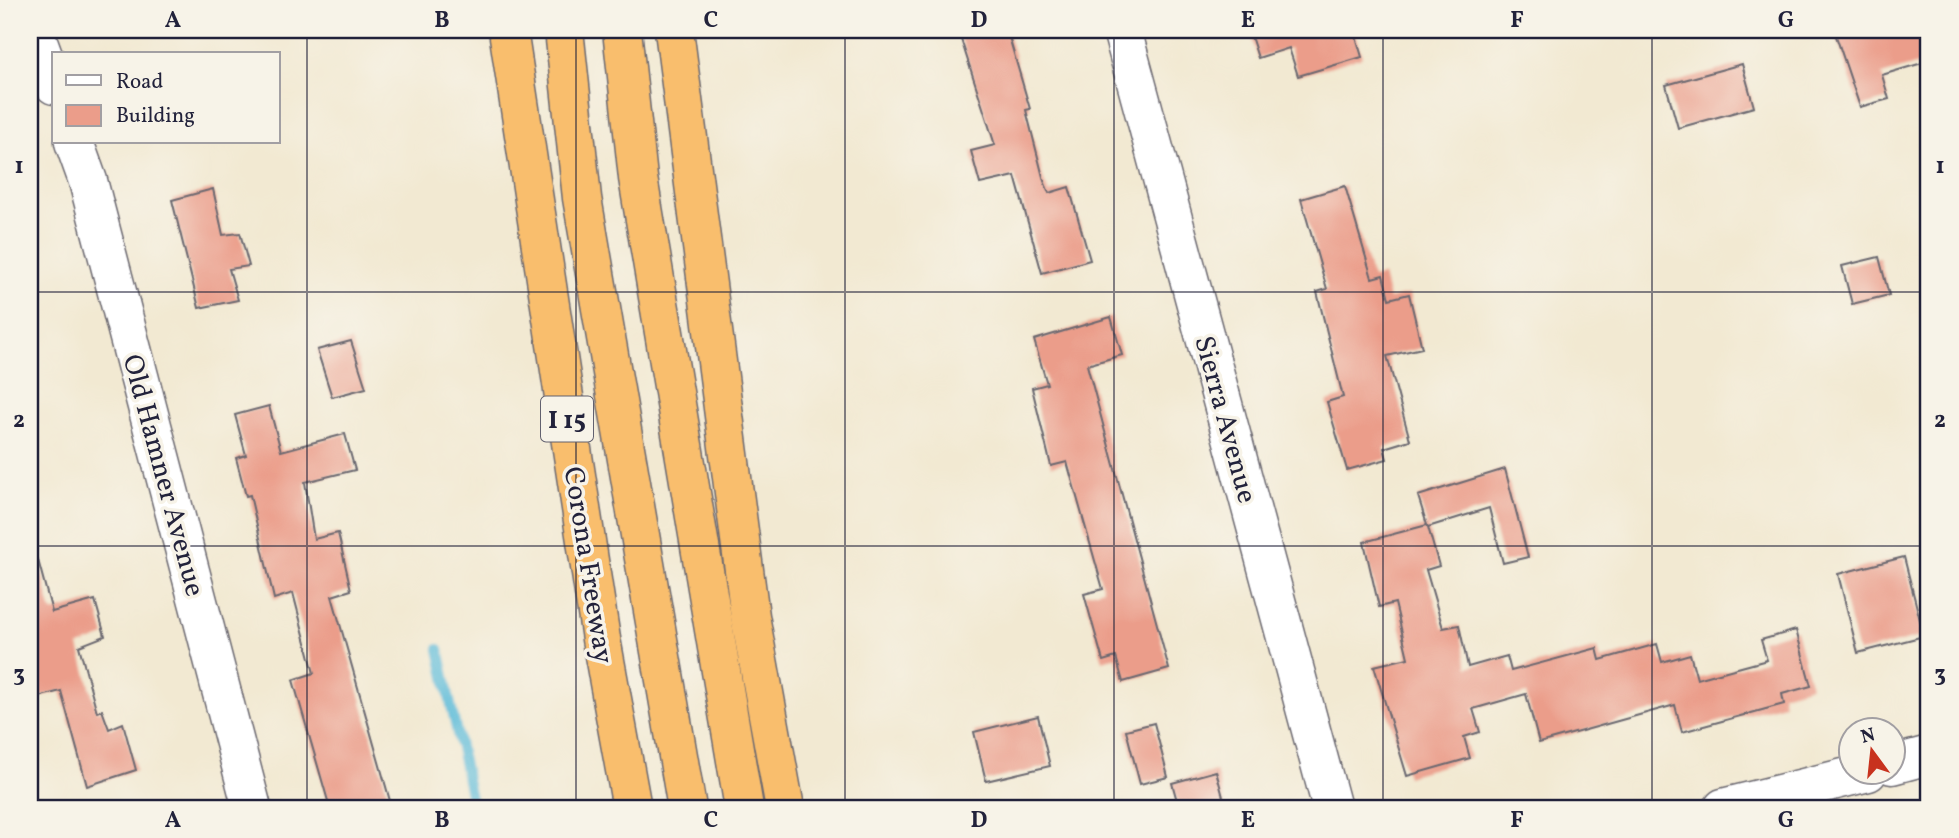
<svg xmlns="http://www.w3.org/2000/svg" width="1959" height="838" viewBox="0 0 1959 838" font-family="Vollkorn,serif">
<style>
.lines{fill:none;stroke-linecap:round;stroke-linejoin:round}
.stream{stroke:#5bbbd9;stroke-width:10}
.building{fill:#eb9d8a}
.minor-casing{stroke:#6b6870;stroke-width:41}
.motorway-casing{stroke:#6b6870;stroke-width:41}
.minor{stroke:#fff;stroke-width:38}
.motorway{stroke:#f9be6d;stroke-width:38}
.grid{fill:none;stroke:#22223b;stroke-width:2;stroke-opacity:0.55}
.labels{text-anchor:middle;stroke-width:7;stroke-linejoin:round;paint-order:stroke}
.shield{fill:#f7f3e8;stroke:#62616f;stroke-width:2}
.shield-label{font-size:26px;font-weight:bold;fill:#22223b}
.street-label{font-size:28px;fill:#22223b;stroke:#f7f3e8}
.neatline{fill:none;stroke:#22223b;stroke-width:2.5}
.grid-label{font-size:23px;text-anchor:middle;font-weight:bold;fill:#22223b}
</style>
<rect width="100%" height="100%" fill="#f7f3e8"/>
<filter id="ink" filterUnits="userSpaceOnUse"><feTurbulence type="fractalNoise" baseFrequency=".0143" numOctaves="2"/><feDisplacementMap in="SourceGraphic" scale="14" xChannelSelector="R" yChannelSelector="G"/><feConvolveMatrix kernelMatrix="1 2 1 2 8 2 1 2 1" color-interpolation-filters="sRGB"/></filter>
<filter id="wash" filterUnits="userSpaceOnUse"><feTurbulence type="fractalNoise" baseFrequency=".00686" numOctaves="4" result="noise"/><feDisplacementMap in="SourceGraphic" scale="28" xChannelSelector="R" yChannelSelector="G"/><feGaussianBlur stdDeviation="1.57" result="paint"/><feColorMatrix in="noise" values="0 0 0 0 0 0 0 0 0 0 0 0 0 0 0 0 0 1.4 0 .05"/><feComposite in="paint" operator="in"/></filter>
<g filter="url(#wash)">
<rect width="100%" height="100%" fill="#f2e9d2"/>
<g class="lines">
<path class="stream" d="M439 649 473 808"/>
</g>
<g id="blocks">
<g class="building">
<path d="M958 30H1007L1030 109 1026 110 1044 181 1049 193 1069 187 1090 260 1042 273 1015 176 980 184 971 151 995 145Z"/>
<path d="M1249 30H1354L1362 57 1298 76 1289 48 1258 58Z"/>
<path d="M1834 30H1929V61L1882 75 1889 99 1860 107Z"/>
<path d="M1742 64 1754 107 1678 128 1666 85Z"/>
<path d="M1345 186 1372 278 1383 275 1389 299 1409 294 1422 348 1387 356 1410 440 1384 448 1387 459 1347 470 1327 402 1343 397 1317 292 1327 289 1301 199Z"/>
<path d="M213 189 223 235 240 233 249 266 229 269 238 300 199 308 172 200Z"/>
<path d="M1879 257 1889 295 1852 304 1842 266Z"/>
<path d="M1111 317 1122 355 1087 365 1169 669 1123 682 1116 657 1103 661 1084 594 1103 589 1067 462 1051 466 1032 388 1047 384 1034 340Z"/>
<path d="M351 341 366 388 332 397 317 350Z"/>
<path d="M269 406 281 451 345 434 355 470 305 482 314 539 338 533 351 590 332 596 392 808H330L293 680 314 673 293 593 274 599 250 495 246 496 236 458 246 455 235 415Z"/>
<path d="M1505 469 1528 557 1503 563 1489 508 1428 527 1439 566 1426 570 1443 628 1459 625 1468 667 1507 656 1511 671 1597 648 1600 660 1657 644 1662 662 1690 654 1697 679 1767 660 1761 640 1796 630 1811 686 1782 694 1784 704 1682 732 1675 705 1539 743 1526 694 1473 709 1480 732 1464 737 1470 758 1407 776 1374 666 1408 658 1395 603 1379 607 1364 542 1427 525 1418 496Z"/>
<path d="M1904 557 1924 636 1858 653 1838 574Z"/>
<path d="M38 560 52 612 95 600 105 636 79 646 97 712 102 710 109 729 123 723 136 770 87 786 61 691 30 699V562Z"/>
<path d="M1038 716 1050 766 986 781 974 732Z"/>
<path d="M1154 723 1168 777 1140 784 1126 730Z"/>
<path d="M1216 771 1226 808H1179L1172 783Z"/>
</g>
</g>
</g>
<g filter="url(#ink)">
<use href="#blocks" fill-opacity="0" stroke="#6b6870" stroke-width="2"/>
<g class="lines">
<g class="minor-casing">
<g id="minor">
<path d="M34 30 54 85"/>
<path d="M1122 30 1332 808"/>
<path d="M74 142 88 181 252 808"/>
<path d="M1892 765 1929 755"/>
<path d="M1723 808 1868 772"/>
</g>
</g>
<g class="motorway-casing">
<g id="motorway">
<path d="M508 30 601 639 632 808"/>
<path d="M564 30 582 198 687 808"/>
<path d="M622 30 638 178 744 808"/>
<path d="M674 30 750 616 785 808"/>
</g>
</g>
<use href="#minor" class="minor"/>
<use href="#motorway" class="motorway"/>
</g>
</g>
<path class="grid" d="M307 30V808M576 30V808M845 30V808M1114 30V808M1383 30V808M1652 30V808M30 292H1929M30 546H1929"/>
<g class="labels">
<rect class="shield" x="541" y="396.5" width="52" height="45" rx="5"/>
<g class="shield-label">
<text x="567" y="428">I 15</text>
</g>
<g class="street-label">
<text transform="translate(1227 419) rotate(75)" y="10">Sierra Avenue</text>
<text transform="translate(165 475) rotate(75)" y="10">Old Hamner Avenue</text>
<text transform="translate(590 565) rotate(81)" y="10">Corona Freeway</text>
</g>
</g>
<rect width="1959" height="838" fill="none" stroke="#f7f3e8" stroke-width="77"/>
<rect x="52" y="52" width="228" height="91" fill="#f7f3e8" stroke="#a29fa3" stroke-width="2"/>
<rect x="66" y="75" width="35" height="10" fill="#ffffff" stroke="#a29fa3" stroke-width="2"/>
<text x="116" y="88" font-size="21" fill="#22223b">Road</text>
<rect x="66" y="105" width="35" height="21" fill="#eb9d8a" stroke="#a29fa3" stroke-width="2"/>
<text x="116" y="122" font-size="21" fill="#22223b">Building</text>
<g transform="translate(1872 751) rotate(345)"><circle r="33" fill="#f7f3e8" stroke="#a29fa3" stroke-width="2"/>
<path d="M0-5L12 26L0 18L-12 26Z" fill="#c8321e"/>
<text y="-10" font-size="19" font-weight="bold" text-anchor="middle" fill="#22223b">N</text>
</g>
<rect x="38" y="38" width="1882" height="762" class="neatline"/>
<g class="grid-label">
<text x="173" y="27">A</text>
<text x="442" y="27">B</text>
<text x="711" y="27">C</text>
<text x="979" y="27">D</text>
<text x="1248" y="27">E</text>
<text x="1517" y="27">F</text>
<text x="1786" y="27">G</text>
<text x="19" y="173">1</text>
<text x="1940" y="173">1</text>
<text x="19" y="427">2</text>
<text x="1940" y="427">2</text>
<text x="19" y="681">3</text>
<text x="1940" y="681">3</text>
<text x="173" y="827">A</text>
<text x="442" y="827">B</text>
<text x="711" y="827">C</text>
<text x="979" y="827">D</text>
<text x="1248" y="827">E</text>
<text x="1517" y="827">F</text>
<text x="1786" y="827">G</text>
</g>
</svg>
